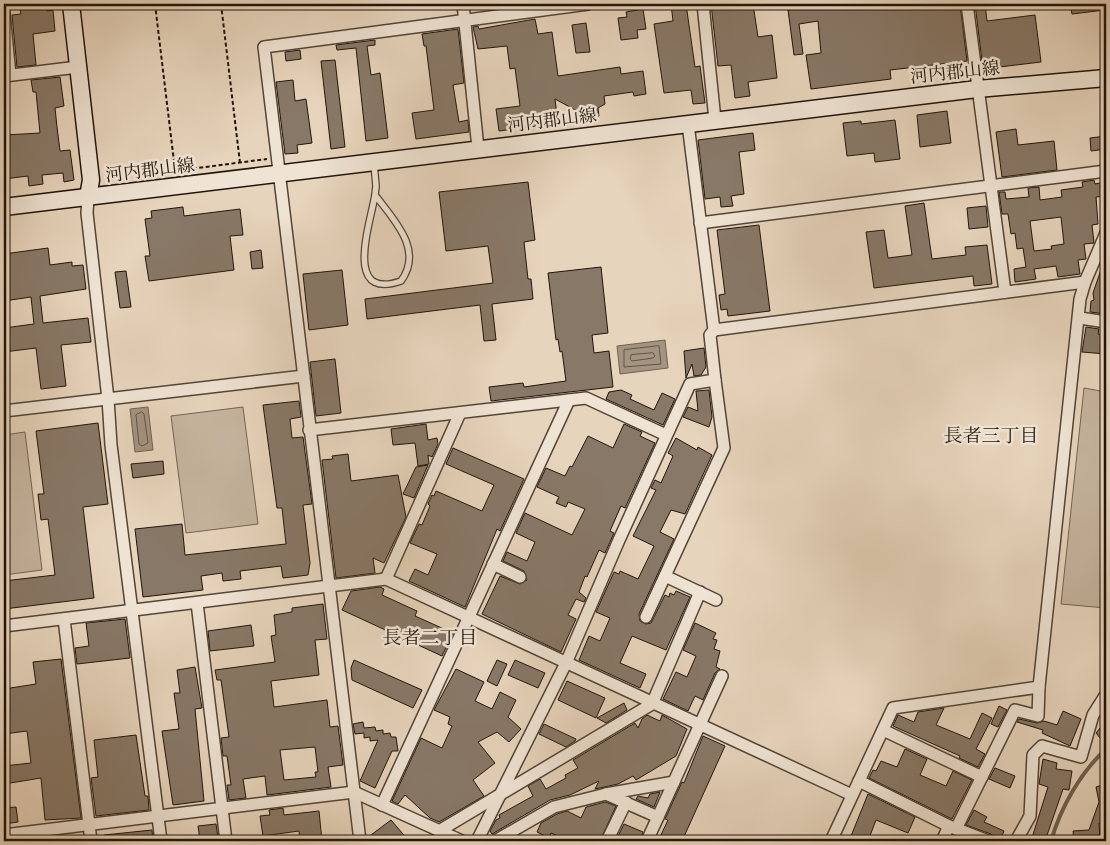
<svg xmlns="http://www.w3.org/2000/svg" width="1110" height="845" viewBox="0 0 1110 845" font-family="'IM FELL English','Noto Serif JP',serif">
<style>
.green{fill:#c5b49e;stroke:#736454}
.water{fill:#a49380;stroke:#706151}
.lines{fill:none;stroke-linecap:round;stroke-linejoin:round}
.shore{stroke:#625446;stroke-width:1}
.stream{stroke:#706151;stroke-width:4}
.building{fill:#887867;stroke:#21150b;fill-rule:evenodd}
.lane-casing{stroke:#524537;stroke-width:8}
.street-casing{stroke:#524537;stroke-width:14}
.secondary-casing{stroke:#21150b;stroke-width:19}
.path{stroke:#21150b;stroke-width:2;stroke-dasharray:4 2.5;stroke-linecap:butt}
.lane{stroke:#efe3d3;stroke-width:5.5}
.street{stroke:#efe3d3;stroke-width:11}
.secondary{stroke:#efe3d3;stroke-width:16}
.labels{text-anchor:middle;stroke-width:5;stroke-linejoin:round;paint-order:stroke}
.street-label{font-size:18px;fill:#21150b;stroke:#efe3d3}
.neighbourhood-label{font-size:19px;fill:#21150b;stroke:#efe3d3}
</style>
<rect width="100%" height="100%" fill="#e7d4bc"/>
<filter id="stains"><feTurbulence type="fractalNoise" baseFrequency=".004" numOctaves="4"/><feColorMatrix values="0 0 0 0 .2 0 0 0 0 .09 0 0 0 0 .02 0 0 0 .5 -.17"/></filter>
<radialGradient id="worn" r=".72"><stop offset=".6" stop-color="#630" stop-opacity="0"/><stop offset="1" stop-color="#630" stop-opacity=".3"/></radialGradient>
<g class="green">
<path d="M1084 388 1106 392V608L1061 604Z"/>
<path d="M243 407 258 524 186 533 171 416Z"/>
<path d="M25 432 42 570 4 575V435Z"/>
</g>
<g class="water">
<path d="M665 340 668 368 620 374 617 346Z"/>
<path d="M148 407 153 450 135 452 130 409Z"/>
</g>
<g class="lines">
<g class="shore">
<path d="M659 346 661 364 624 367V350Z"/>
<path d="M653 353 655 356 653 358 632 361 630 359 631 355Z"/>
<path d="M142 412 144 414 148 443 142 446 139 444 136 415Z"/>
</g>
<path class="stream" d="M1051 841C1061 807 1080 773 1106 749"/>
</g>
<g class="building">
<path d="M19 4H46L47 11 53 10 55 31 33 34 36 65 17 67 12 15 21 14Z"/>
<path d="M671 4H686L695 67 700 66 705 103 693 104 691 90 664 93 654 24 673 21Z"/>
<path d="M711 4H753L758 37 772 35 777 78 748 82 750 96 735 98 731 65 718 66Z"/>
<path d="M816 4H960L967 61 890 70 891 79 811 89 806 55 821 53 818 21 799 24 803 54 794 55 788 10 816 6Z"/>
<path d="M975 4H985L987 21 1035 15 1041 62 983 69Z"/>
<path d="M1070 4H1105V10L1072 14Z"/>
<path d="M643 9 646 29 637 30 638 38 621 40 618 18 627 17 626 12Z"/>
<path d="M535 19 538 34 552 32 558 76 620 67 621 74 643 71 646 94 634 96 633 92 604 96 605 104 598 108 599 116 581 118V113L555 99 558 123 499 131 496 109 520 106 515 68 510 69 507 46 478 49 473 27 478 26 479 29Z"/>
<path d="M586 23 590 52 576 53 572 25Z"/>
<path d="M458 29 464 83 453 85 459 122 468 120 469 132 416 139 412 113 434 110 426 46H424L422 34Z"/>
<path d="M375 40V45L367 46 371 75 380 73 388 138 366 141 356 48 337 50 336 45Z"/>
<path d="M300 50 301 59 286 61 285 52Z"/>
<path d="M335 60 345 147 331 149 321 61Z"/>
<path d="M60 77 64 106 55 108 57 127 60 151 70 150 74 180 64 182 63 173 42 175 43 184 29 186 28 176 4 179V166H8L5 135 40 133 36 92H33L31 80Z"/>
<path d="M293 80 295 101 306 99 312 143 297 145 298 153 285 154 276 82Z"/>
<path d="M947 111 951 143 920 147 917 115Z"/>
<path d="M895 120 900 159 875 162 874 153 847 156 843 123 861 121V124Z"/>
<path d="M1016 129 1018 145 1054 141 1057 170 1002 177 996 132Z"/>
<path d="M753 133 755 150 739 152 744 194 731 196 733 206 721 207 720 197 705 199 698 140Z"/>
<path d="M1106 136V149L1091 151 1090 138Z"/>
<path d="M1094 180 1095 184 1106 182V196L1096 197 1098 224 1092 225 1094 243 1084 244 1086 259 1078 260 1080 274 1058 277 1056 266 1034 269 1036 279 1015 282 1014 269 1026 267 1023 248 1017 249 1015 233 1011 234 1008 214H1002L999 192H1005L1006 199 1029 197 1028 188 1039 187 1040 200 1062 197 1061 190 1083 187 1082 182ZM1061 217 1064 244 1051 246 1052 249 1034 251 1030 221Z"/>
<path d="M528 182 535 240 524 242 528 279H531L533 299 492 304 496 340 484 341 480 305 367 319 365 299 493 283 488 246 446 251 439 192Z"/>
<path d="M924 203 932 259 966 255 965 247 987 245 992 284 974 286 973 276 874 288 866 232 884 230 888 258 912 255 905 206Z"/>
<path d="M986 206 988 227 969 229 967 208Z"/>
<path d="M183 207 184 216 240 209 243 235 230 236 234 270 149 281 145 256H150L145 219 152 218 151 211Z"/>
<path d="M759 225 770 311 728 316 727 309 721 310 719 295 725 294 717 230Z"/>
<path d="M48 248 50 265 72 262V266L83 265 86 289 40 296 43 323 88 318 91 342 61 345 66 386 41 389 36 348 4 352V328L34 324 31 297 4 301V254Z"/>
<path d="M261 250 263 268 252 269 250 252Z"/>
<path d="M1103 264 1106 297V314L1090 312 1091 301 1094 300 1093 293Z"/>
<path d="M601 267 608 333 592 335 594 353 609 351 613 387 491 401 489 387 523 383 524 387 566 381 562 351 560 352 558 339 556 340 548 273Z"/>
<path d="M342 270 348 325 309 330 303 274Z"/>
<path d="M126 271 131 307 120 308 115 272Z"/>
<path d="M1086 327 1099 329 1098 334 1106 335V354L1082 352Z"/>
<path d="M704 348 706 367 701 375 694 376 692 364 686 378 684 351Z"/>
<path d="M335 359 341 413 316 416 310 362Z"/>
<path d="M621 390 632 395 630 399 654 410 662 393 675 399 663 425 606 399 609 392Z"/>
<path d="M709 390 712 417 709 427 683 417 688 407 698 411 696 391Z"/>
<path d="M299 401 301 417 290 419 292 438 303 437 312 504 303 505 310 563 308 575 283 578 281 566 240 571 241 579 223 581 222 573 201 576 203 590 143 597 135 529 182 524 185 555 286 544 282 508H277L263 405Z"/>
<path d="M98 423 108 504 83 507 94 598 4 609V581L55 575 48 519 41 520 38 494H44L36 431Z"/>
<path d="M426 424 428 440 437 438 438 444 432 457 428 455 429 464 418 466 415 443 393 445 391 429Z"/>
<path d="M624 424 642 432 640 436 655 443 625 508 621 506 610 531 614 533 605 553 599 550 587 577 585 576 579 592 586 598 584 602 576 599 568 615 576 619 561 652 482 614 500 576 520 584 527 580 524 571 503 561 507 552 527 561 535 542 516 533 525 513 572 535 585 509 568 502 566 507 556 503 559 497 537 487 546 468 565 476 570 466 572 467 588 436 613 448Z"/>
<path d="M676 438 697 450 698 447 712 455 685 514 671 510 660 532 674 539 639 614 640 621 646 624 651 623 665 595 669 597 670 593 674 595 676 591 690 597 666 650 632 636 620 663 646 674 640 688 579 660 589 636 600 641 610 618 596 612 614 572 619 574 620 571 638 579 654 546 633 536 656 490 651 488 655 480 661 483 673 456 668 453Z"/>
<path d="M453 448 524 479 500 531 497 529 465 607 409 581 415 569 428 575 437 554 410 543 419 524 422 525 430 506 428 504 432 495 434 496 436 491 482 511 494 485 446 464Z"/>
<path d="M348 454 351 481 398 475 406 517 384 563 373 558 375 573 336 578 322 460 333 459 332 456Z"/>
<path d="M163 461 164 474 133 478 131 464Z"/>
<path d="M428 465 414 498 403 494 416 467Z"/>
<path d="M380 587 384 589 382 595 417 611 415 616 453 633 442 656 342 610 351 591Z"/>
<path d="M323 604 327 639 315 640 319 675 271 681 274 707 327 700 330 727 338 726 343 765 328 767 331 787 267 795 265 776 243 779 246 798 229 800 227 785H231L227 756H223L221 738 229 737 221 680H217L215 670 275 662 271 636 276 635 274 615 292 612V608ZM315 747 318 772H315L316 777 284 780 280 750Z"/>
<path d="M125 619 130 658 77 664 75 648 89 646 86 623Z"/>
<path d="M695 623 716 633 713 639 717 640 714 649 720 651 716 667 720 669 715 673 703 700 695 696 688 711 663 699 676 672 687 677 696 656 683 650Z"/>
<path d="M251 625 254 646 210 651 208 631Z"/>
<path d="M61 659 81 818 45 820 41 778 4 784V766L31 763 27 731 4 734V689L36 684 33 662Z"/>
<path d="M354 660 422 690 413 708 352 680 351 668Z"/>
<path d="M497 660 507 664 497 686 487 681Z"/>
<path d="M515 660 545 673 538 688 508 675Z"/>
<path d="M195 667 202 708 195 709 204 801 173 805 162 731 179 729 174 693H180L177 670Z"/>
<path d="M456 669 484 682 475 701 492 709 500 692 516 700 508 717 521 729 509 742 497 732 478 742 495 763 473 780 484 796 439 822 430 818 405 795 398 804 392 801 421 738 442 748 452 726 448 724 450 717 434 710Z"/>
<path d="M567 681 605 698 596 718 558 700Z"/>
<path d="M624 703 627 710 606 723 597 718Z"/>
<path d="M999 706 1007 710 998 727 991 724Z"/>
<path d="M944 708 936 725 970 739 982 713 992 718 976 749 985 754 978 767 959 758 960 756 893 726 898 715 914 722 918 712Z"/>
<path d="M1063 711 1081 719 1070 746 1042 733 1043 730 1017 722 1019 719 1037 723 1044 721 1057 725Z"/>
<path d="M647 715 660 721 662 715 687 729 676 756 636 780 633 776 618 784 595 789 599 781 570 795 550 800 492 834 490 831 496 820 500 818 499 815 533 796 528 786 540 779 546 789 566 778 565 775 578 768 573 760 635 723 638 728 642 719Z"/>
<path d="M1106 721V745L1096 733Z"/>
<path d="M363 722 364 728 375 727 376 731 383 730V734L390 733 391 737H396L398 751H392L375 788 360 781 378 740 370 741V737L364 738V733L355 734 353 724Z"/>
<path d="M544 724 576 739 575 741 566 747 539 734Z"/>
<path d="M136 735 145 796H148L149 810 96 816 91 778 98 777 94 740Z"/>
<path d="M703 736 725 746 682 841H669L660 837 668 820 665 819 682 782 684 783Z"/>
<path d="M905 749 927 759 920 775 946 786 953 771 972 780 952 819 869 778 873 770 876 771 881 761 897 767Z"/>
<path d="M1043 759 1057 763 1056 769 1072 771 1069 790 1063 789 1045 841H1031L1048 787 1039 784Z"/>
<path d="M995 768 1015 776 1010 788 989 779Z"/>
<path d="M1106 784V826L1099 823 1100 841H1074L1073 831 1089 830 1099 802 1096 787Z"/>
<path d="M660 792 654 807 636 799 638 796 648 798 650 794Z"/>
<path d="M868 794 915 817 908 833 876 820 868 841H849Z"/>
<path d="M605 802 616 806 600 841 584 837 582 840 572 836 568 841 551 833 549 838 537 832 541 823 557 814 567 811 581 818 586 807Z"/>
<path d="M16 807 18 822 4 824V808Z"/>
<path d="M283 808 284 815 319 811 322 841H300L299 831 263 836 260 816 270 815 269 810Z"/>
<path d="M974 810 987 817 984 822 1004 831 1000 841 991 834 966 825Z"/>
<path d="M391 820 409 841H367V838Z"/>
<path d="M216 824 218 838 200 840 198 826Z"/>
<path d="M624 824 643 832 640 841H624L617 838Z"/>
<path d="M152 830 153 841H105L104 835Z"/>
</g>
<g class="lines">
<g class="lane-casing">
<path id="lane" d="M374 164 376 186 375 195C370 225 343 301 401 281 424 250 394 220 375 195"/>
</g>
<g class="street-casing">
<g id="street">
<path d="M463 4 478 148"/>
<path d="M703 4 715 120"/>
<path d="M967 4 1005 292"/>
<path d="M4 14 10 75"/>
<path d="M4 76 78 67"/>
<path d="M88 197 87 213 108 399 111 445 161 841"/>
<path d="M700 223 1106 171"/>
<path d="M1080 318 1106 322"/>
<path d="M714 330 1085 282"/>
<path d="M4 411 304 376"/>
<path d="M309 430 586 398 666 435"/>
<path d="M493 564 520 577"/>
<path d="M665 576 716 600"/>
<path d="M386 579 460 413"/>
<path d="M197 603 226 841"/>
<path d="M646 617 724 448 715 380"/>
<path d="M64 619 91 841"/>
<path d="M4 626 386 579 852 795"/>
<path d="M883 730 982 777"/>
<path d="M859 781 949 826 988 841"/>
<path d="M606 794 658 817"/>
<path d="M382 805 569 400"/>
<path d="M956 829 1015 710 1038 716 1039 687"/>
<path d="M439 831 652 704 700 592"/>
<path d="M4 835 354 792 462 841"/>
<path d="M360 841 264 47 588 4"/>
<path d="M477 841 566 663 619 540 690 384 715 380 710 335 714 330 688 124"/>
<path d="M495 841 554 807 606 794 674 782"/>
<path d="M607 841 626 802"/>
<path d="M647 841 722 676"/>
<path d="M831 841 893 708 1039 687 1080 299 1085 282 1106 233"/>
<path d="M942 841 949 826"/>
<path d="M1016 841 1030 816 1033 755 1042 746 1081 757 1093 715 1105 696"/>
</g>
</g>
<g class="secondary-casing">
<g id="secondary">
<path d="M71 4 91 180 88 197"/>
<path d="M4 207 977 89 1106 78"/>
</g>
</g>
<g class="path">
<path d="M155 4 175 170"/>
<path d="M221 4 240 163"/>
<path d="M167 172 267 159"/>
</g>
<use href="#lane" class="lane"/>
<use href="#street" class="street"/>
<use href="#secondary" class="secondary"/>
</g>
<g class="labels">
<g class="street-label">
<text transform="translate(955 72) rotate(-6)" y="6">河内郡山線</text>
<text transform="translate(552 120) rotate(-7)" y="6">河内郡山線</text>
<text transform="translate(150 170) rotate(-7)" y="6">河内郡山線</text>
</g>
<g class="neighbourhood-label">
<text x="991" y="442">長者三丁目</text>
<text x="430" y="644">長者二丁目</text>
</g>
</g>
<rect width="1110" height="845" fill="none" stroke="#e7d4bc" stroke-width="20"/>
<rect x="5" y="5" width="1100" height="835" fill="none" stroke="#21150b" stroke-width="2.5"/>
<rect x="10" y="10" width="1090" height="825" fill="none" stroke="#21150b"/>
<rect width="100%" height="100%" filter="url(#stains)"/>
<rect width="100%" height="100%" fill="url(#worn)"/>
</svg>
